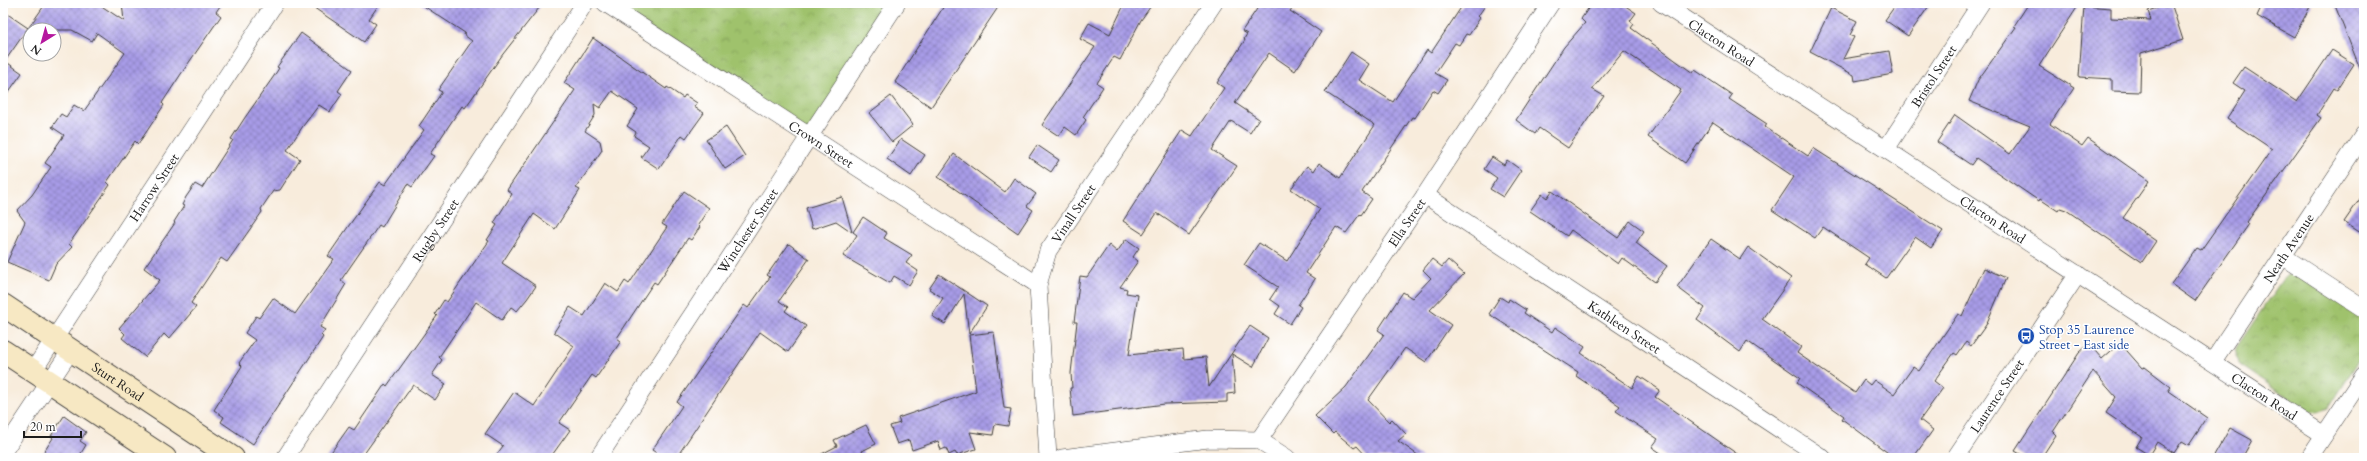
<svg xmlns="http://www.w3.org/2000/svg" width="2367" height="461" viewBox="0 0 2367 461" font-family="Cardo,serif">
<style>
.park{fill:url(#park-crowns);stroke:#5e6f44}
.building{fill:url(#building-cross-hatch)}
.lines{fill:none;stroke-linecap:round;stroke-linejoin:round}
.minor-casing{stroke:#3d3b39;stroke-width:18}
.secondary-casing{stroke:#3d3b39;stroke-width:24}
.minor{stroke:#fff;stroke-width:17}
.secondary{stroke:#f7e8c3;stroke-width:22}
.labels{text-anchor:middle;stroke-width:3;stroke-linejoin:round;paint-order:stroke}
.street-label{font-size:13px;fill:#1c1c1c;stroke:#fff}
.transit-label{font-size:13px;fill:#164399;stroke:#fff;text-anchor:start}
</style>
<defs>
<pattern id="park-crowns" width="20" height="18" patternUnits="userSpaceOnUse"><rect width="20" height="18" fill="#9fc26c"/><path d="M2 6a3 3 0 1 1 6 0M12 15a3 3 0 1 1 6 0" fill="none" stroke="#88a65d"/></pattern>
<pattern id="building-cross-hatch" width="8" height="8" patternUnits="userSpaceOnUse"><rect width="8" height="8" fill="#a79be7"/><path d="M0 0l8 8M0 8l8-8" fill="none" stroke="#877eba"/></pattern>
</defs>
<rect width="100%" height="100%" fill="#fff"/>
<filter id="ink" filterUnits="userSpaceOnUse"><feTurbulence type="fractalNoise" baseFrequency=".025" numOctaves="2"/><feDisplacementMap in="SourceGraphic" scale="8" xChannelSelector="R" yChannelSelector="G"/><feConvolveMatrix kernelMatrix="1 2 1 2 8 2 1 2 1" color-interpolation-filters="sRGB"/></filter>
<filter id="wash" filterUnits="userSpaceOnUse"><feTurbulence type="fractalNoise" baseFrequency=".012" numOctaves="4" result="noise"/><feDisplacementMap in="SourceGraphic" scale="16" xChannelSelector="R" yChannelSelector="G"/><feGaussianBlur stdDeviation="0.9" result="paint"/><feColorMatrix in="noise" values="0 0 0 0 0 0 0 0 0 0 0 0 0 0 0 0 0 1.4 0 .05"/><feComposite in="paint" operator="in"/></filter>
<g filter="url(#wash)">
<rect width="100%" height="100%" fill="#f8ecdc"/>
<g class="park">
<path d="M606 3H891L806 134Z"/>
<path d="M2296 274 2364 318V352L2329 408 2318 412 2308 411 2240 365 2235 357 2236 348 2282 280 2287 275Z"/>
</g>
<g id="blocks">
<g class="building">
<path d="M46 3H97L124 21 122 3H222L216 12 221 16 181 74 162 103 164 105 147 131 138 144 135 141 107 182 110 185 69 244 72 247 56 264 49 280 7 262 25 222 17 211 32 195 51 167 45 163 64 135 52 127 61 114 66 117 74 105 84 111 125 53 97 33 92 41 72 30H27Z"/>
<path d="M307 3H380L369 19 376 24 364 42Z"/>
<path d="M419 3H543L503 54 465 108 462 106 430 154 434 156 412 187 408 184 382 227 379 225 341 280 346 284 320 327 325 330 321 335 323 337 253 444 221 422 224 417 214 410 242 366 239 363 255 340 245 333 256 316 259 318 273 298 295 314 334 259 328 256 350 224 380 182 385 185 424 130 419 126 442 92 438 90 472 41 464 35 465 33Z"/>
<path d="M946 3H1001L931 107 895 82Z"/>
<path d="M1125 3H1153L1141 20 1120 60 1114 57 1097 83 1103 87 1083 117 1086 120 1076 135 1065 127 1059 136 1042 125 1095 47 1080 39 1089 23 1110 34Z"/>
<path d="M1261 3H1296L1290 11 1321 32 1295 71 1269 53 1235 103 1259 119 1250 133 1231 121 1212 150 1237 166 1189 235 1157 213 1143 234 1123 221 1182 130 1192 136 1224 88 1217 83 1245 40 1244 39 1247 34 1242 31Z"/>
<path d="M1464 3H1487L1478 16 1480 18 1469 35 1466 34 1459 45 1455 43 1435 73 1447 80 1438 93 1433 90 1415 118 1412 117 1362 192 1372 199 1361 215 1360 214 1346 233 1336 227 1306 273 1315 279 1298 305 1301 307 1290 324 1275 314 1280 306 1270 299 1278 287 1244 265 1259 243 1287 261 1320 209 1291 189 1307 166 1314 171 1319 163 1340 178 1375 125 1325 92 1351 52 1369 64 1359 80 1393 102 1427 50 1431 53Z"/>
<path d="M1592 3H1621L1636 13 1630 21 1634 24 1631 28 1693 73 1695 70 1732 95 1729 99 1767 124 1765 127 1808 156 1813 148 1943 231 1931 248 1915 237 1886 278 1865 264 1869 258 1823 227 1815 238 1772 210 1794 177 1713 122 1685 163 1648 137 1681 90 1624 51 1592 89 1604 96 1568 148 1539 128 1535 134 1516 120 1564 47 1585 23 1581 19Z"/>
<path d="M1897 3H1931L1908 36 1885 20Z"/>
<path d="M2029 3H2080L2039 66 2074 88 2050 124 2082 146 2088 138 2149 181 2123 218 2156 241 2142 262 2066 210 2060 208 2058 211 2040 199 2039 201 1976 158 1971 165 1937 142 1955 115 2010 154 2030 126 1969 101 1978 80 2016 27 2014 26Z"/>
<path d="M2171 3 2183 40 2141 53 2140 92 2112 91V79L2079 77 2084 6 2111 8V18L2151 20 2148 11Z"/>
<path d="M2263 3H2312L2294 37 2257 16Z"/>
<path d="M2334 3H2364V75L2363 76Z"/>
<path d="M1831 8 1857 21 1850 35 1854 37 1843 59 1889 51 1893 74 1855 81 1854 75 1810 52Z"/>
<path d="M3 11 28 28 5 61 22 73 3 100Z"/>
<path d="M301 33 352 70 338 91 342 94 330 112 319 105 303 126 287 150 300 159 280 190 273 191 261 209 262 212 227 262 221 258 191 303 196 307 169 339 164 334 145 357 122 338 125 334 119 328 160 280 144 268 175 223 174 222 184 206 182 205 186 197 195 184 202 188 233 140 231 139 244 119 274 76 279 68 277 67Z"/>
<path d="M593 38 666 89 667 87 683 98 685 95 697 103 694 107 704 113 686 138 682 135 659 169 641 157 649 146 634 136 636 132 627 126 638 109 612 91 600 108 594 104 595 115 585 131 600 141 602 150 576 188 580 190 555 229 534 214 502 263 536 286 527 299 517 311 511 307 502 320 476 302 439 357 442 360 432 375 446 384 435 400 413 385 361 458H327L349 427 354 430 385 384 387 386 437 316 435 314 444 300 447 302 489 241 487 240 497 225 494 223 512 194 507 190 575 90 564 83Z"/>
<path d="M2332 50 2354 64 2337 90 2334 88 2317 115 2321 118 2247 222 2249 224 2195 301 2171 284 2197 248 2201 250 2272 149 2227 119 2245 91 2233 83 2244 67 2297 102Z"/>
<path d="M891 96 913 125 892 142 869 113Z"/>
<path d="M726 127 745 156 725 169 706 140Z"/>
<path d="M901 139 925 155 911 176 887 159Z"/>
<path d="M1037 145 1059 160 1051 172 1029 157Z"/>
<path d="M954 154 1005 192 1014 178 1036 194 1027 206 1033 210 1018 233 938 177Z"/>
<path d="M1492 157 1504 165 1507 160 1521 170 1503 197 1490 189 1497 178 1484 169Z"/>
<path d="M684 191 709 208 698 225 700 227 691 240 688 238 657 284 654 282 617 338 621 341 596 378 592 375 559 423 570 430 550 458H494L503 446 485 434 514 392 534 406 574 346 554 332 570 307 584 316 605 283 618 292 625 281 629 284 667 227 662 224Z"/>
<path d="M1552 191 1618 238 1630 221 1644 231 1636 243 1667 266 1655 282 1622 258 1618 264 1571 230 1567 236 1530 211 1542 194 1547 198Z"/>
<path d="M2364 193V235L2344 222Z"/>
<path d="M842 197 852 232 836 221 812 229 806 208Z"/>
<path d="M863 217 887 233 884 238 912 255 906 263 918 271 909 285 894 276 890 283 843 256 857 235 853 232Z"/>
<path d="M1126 239 1139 248 1133 257 1138 261 1120 287 1127 289 1126 293 1138 295 1129 355 1183 349 1184 359 1206 357 1209 387 1250 326 1268 338 1253 367 1232 354 1235 393 1227 394V402L1165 404 1073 416 1070 388H1072L1071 373 1077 322H1074L1080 276 1087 277 1109 245 1117 252Z"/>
<path d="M1711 239 1740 259 1748 247 1791 278 1762 319 1801 347 1797 353 1855 393 1864 380 1870 385 1874 380 1894 394 1913 367 1919 371 1958 314 1962 316 1984 268 2006 278 1986 325 1971 346 1966 342 1957 355 1954 353 1934 381 1943 388 1920 420 1933 430 1913 458H1895L1842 419 1844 416 1797 383 1800 378 1747 341 1740 352 1697 320 1705 308 1677 287Z"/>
<path d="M789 244 809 259 779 301 788 307 785 311 806 326 788 352 760 332 676 458H664L652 450 682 406 677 402 744 305 748 308 770 277 767 275Z"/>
<path d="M1432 259 1442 267 1448 260 1464 274 1430 310 1451 325 1426 362 1405 348 1368 400 1389 422 1392 419 1406 434 1398 441 1422 458H1368L1357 446 1354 448 1335 432 1333 434 1315 416 1346 387 1384 334 1378 330 1403 292 1412 298 1431 278 1423 270Z"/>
<path d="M939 274 987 306 969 334 964 294 945 324 932 316 943 298 929 289Z"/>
<path d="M1500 297 1508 302 1509 299 1526 310 1524 313 1552 332 1555 327 1585 347 1581 353 1632 388 1639 376 1660 390 1655 397 1743 458H1668L1652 447 1658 439 1616 411 1620 406 1576 376 1578 372 1489 314Z"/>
<path d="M994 332 1004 408 1011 409 1008 426 995 424 993 435 970 432 976 449 957 455 955 452 949 455 946 448 941 450 938 441 912 450 909 440 897 444 890 426 900 423 898 418 976 391 969 335Z"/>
<path d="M2120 343 2142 368 2145 367 2171 387 2168 391 2207 418 2189 445 2182 441 2174 453 2157 442 2149 455 2136 447 2142 437 2106 413 2116 397 2093 371 2053 432 2056 435 2041 458H2027L2015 451 2079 353 2089 344 2102 359Z"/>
<path d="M64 416 86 432 80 441 86 445 78 458H40L53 438 51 436Z"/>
<path d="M866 425 876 444 862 451 865 458H814L837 446 834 440Z"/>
<path d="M2230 428 2252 440 2242 458H2213Z"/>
</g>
</g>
</g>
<g filter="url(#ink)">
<use href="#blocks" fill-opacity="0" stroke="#3d3b39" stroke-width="1"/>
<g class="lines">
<g class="minor-casing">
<g id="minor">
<path id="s1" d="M605 3 1038 285"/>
<path id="s2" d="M1661 3 2324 435"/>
<path id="s3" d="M1886 149 1981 3"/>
<path id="s4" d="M1425 195 1823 458"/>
<path d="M2284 257 2364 309"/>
<path id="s5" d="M2213 361 2364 134"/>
<path id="s6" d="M33 371 275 3"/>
<path id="s7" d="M1259 440 1425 195 1551 3"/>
<path d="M3 452 71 350"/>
<path id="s8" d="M285 458 585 3"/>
<path id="s9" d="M598 458 897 3"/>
<path id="s10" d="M1048 458 1038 285 1048 251 1214 3"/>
<path d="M1062 458 1208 439 1259 440 1287 458"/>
<path id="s11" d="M1955 458 2078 274"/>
<path d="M2309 458 2364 375"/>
</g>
</g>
<g class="secondary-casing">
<g id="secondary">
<path id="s12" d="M3 305 233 458"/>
<path d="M3 351 165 458"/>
</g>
</g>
<use href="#minor" class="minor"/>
<use href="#secondary" class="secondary"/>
</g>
</g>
<defs>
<g id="bus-disc" transform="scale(0.9)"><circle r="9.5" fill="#1a4fb4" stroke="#fff"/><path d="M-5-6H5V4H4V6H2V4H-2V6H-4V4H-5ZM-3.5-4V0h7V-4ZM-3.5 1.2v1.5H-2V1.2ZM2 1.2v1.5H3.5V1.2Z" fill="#fff"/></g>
</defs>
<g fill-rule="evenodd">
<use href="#bus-disc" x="2026" y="336"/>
</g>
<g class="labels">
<g class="street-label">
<text dy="5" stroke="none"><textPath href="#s2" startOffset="72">Clacton Road</textPath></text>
<text dy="5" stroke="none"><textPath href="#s3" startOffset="87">Bristol Street</textPath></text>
<text dy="5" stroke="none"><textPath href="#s1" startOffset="258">Crown Street</textPath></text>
<text dy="5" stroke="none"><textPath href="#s6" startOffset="220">Harrow Street</textPath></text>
<text dy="5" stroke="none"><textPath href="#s10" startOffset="254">Vinall Street</textPath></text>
<text dy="5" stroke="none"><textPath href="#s2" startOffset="396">Clacton Road</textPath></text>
<text dy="5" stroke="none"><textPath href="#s7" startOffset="263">Ella Street</textPath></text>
<text dy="5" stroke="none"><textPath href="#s8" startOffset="273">Rugby Street</textPath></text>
<text dy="5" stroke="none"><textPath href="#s9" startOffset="272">Winchester Street</textPath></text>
<text dy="5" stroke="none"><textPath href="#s5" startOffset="136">Neath Avenue</textPath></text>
<text dy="5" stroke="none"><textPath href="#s4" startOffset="239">Kathleen Street</textPath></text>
<text dy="5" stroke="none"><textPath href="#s12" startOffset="138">Sturt Road</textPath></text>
<text dy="5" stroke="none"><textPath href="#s11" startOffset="75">Laurence Street</textPath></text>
<text dy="5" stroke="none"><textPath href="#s2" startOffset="720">Clacton Road</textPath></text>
</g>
<g class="transit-label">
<text x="2039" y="334">Stop 35 Laurence<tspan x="2039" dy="15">Street - East side</tspan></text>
</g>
</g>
<rect width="2367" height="461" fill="none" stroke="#fff" stroke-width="16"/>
<g transform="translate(42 42) rotate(217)"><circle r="19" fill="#ffffff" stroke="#a4a4a4"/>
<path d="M0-3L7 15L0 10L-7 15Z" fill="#b5179e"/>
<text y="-6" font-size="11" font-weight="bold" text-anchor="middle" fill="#1c1c1c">N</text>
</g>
<path d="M24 431v6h57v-6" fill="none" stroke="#1c1c1c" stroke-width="2"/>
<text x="30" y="431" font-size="12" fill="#1c1c1c" stroke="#ffffff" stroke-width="3" paint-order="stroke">20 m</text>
</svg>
